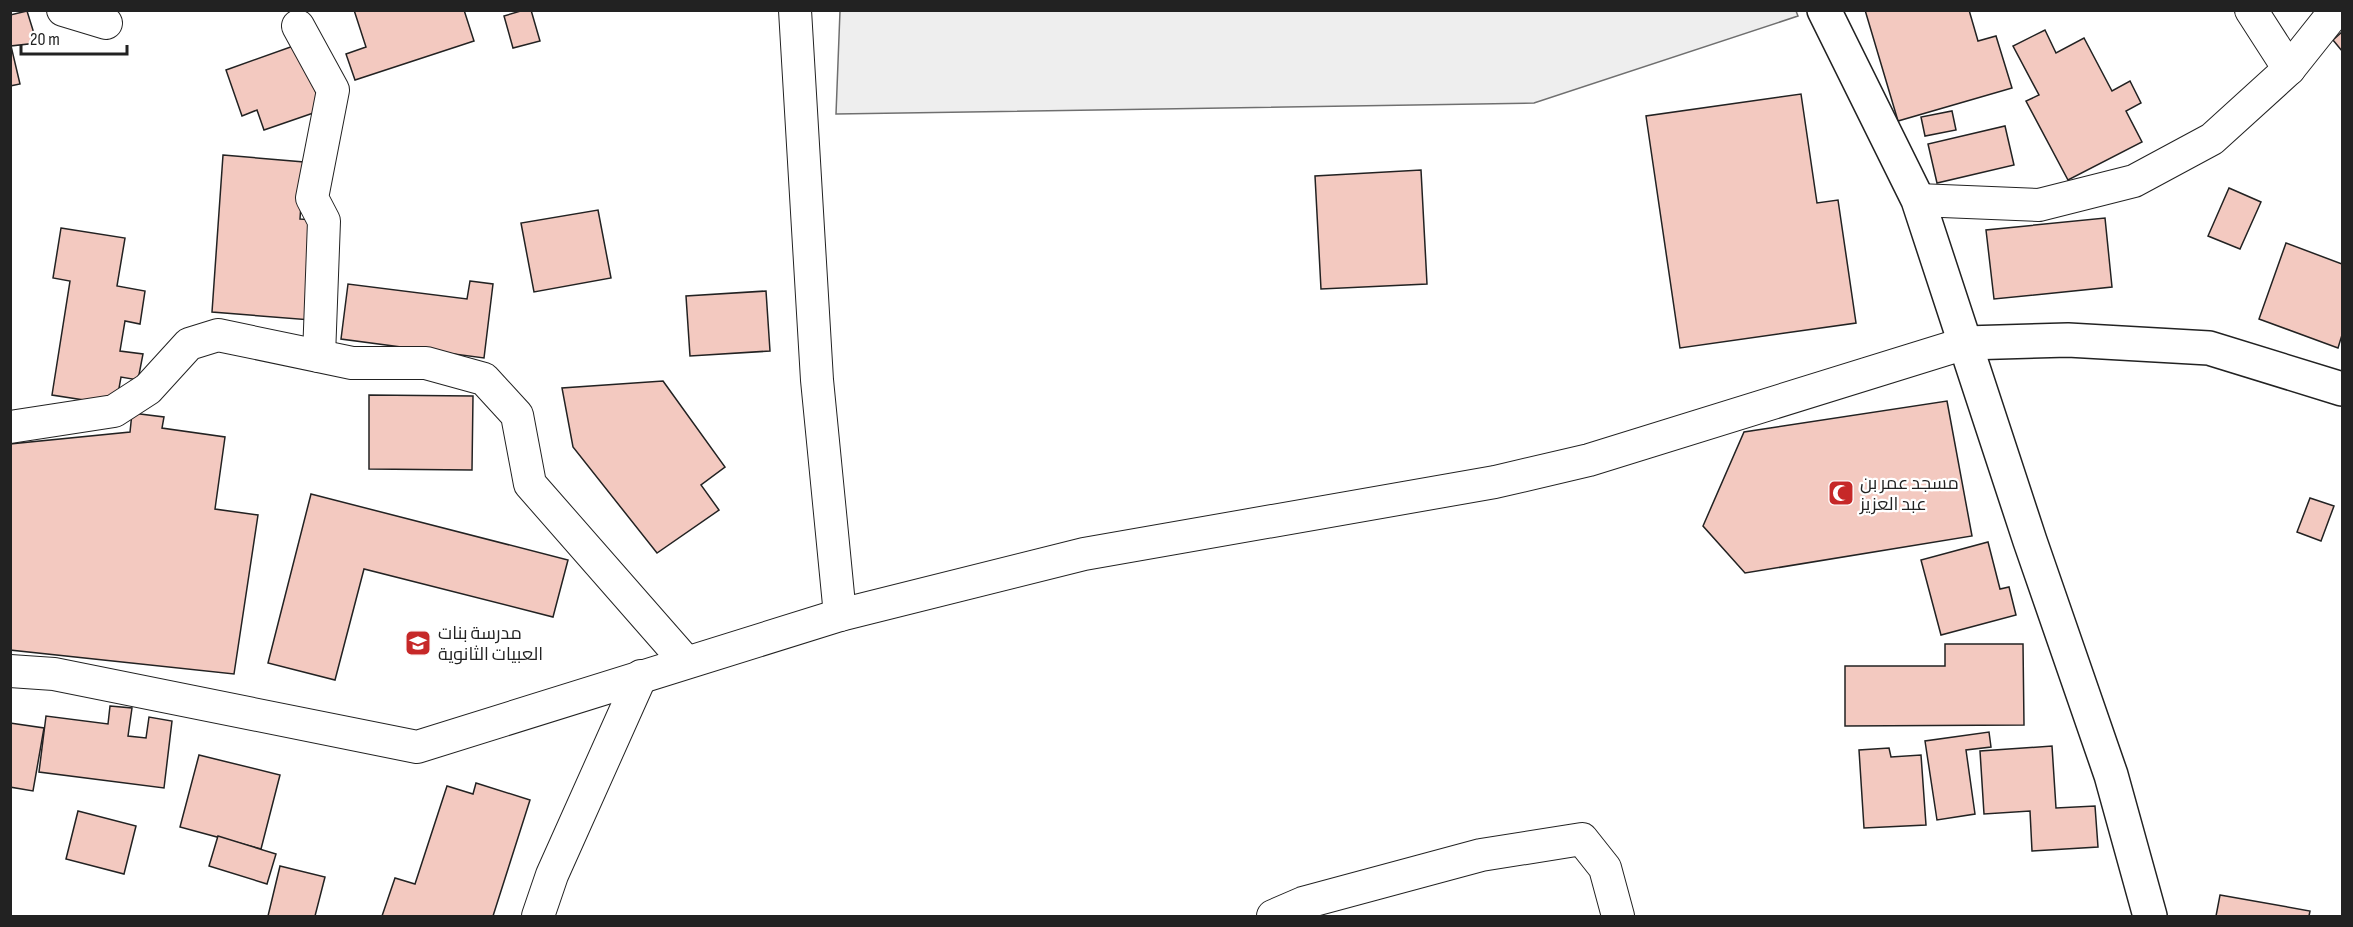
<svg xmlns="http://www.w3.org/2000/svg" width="2353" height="927" viewBox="0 0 2353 927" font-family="'Sofia Sans Condensed',Cairo,sans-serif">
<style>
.green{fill:#eee;stroke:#6f6f6f;stroke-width:1.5}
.building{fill:#f3c9c0;stroke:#222;stroke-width:1.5}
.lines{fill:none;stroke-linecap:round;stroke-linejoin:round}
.minor-casing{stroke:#222;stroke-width:34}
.tertiary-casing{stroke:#222;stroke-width:36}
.minor{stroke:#fff;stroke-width:32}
.tertiary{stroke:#fff;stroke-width:33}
.labels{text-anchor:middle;stroke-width:4.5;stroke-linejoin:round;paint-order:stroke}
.poi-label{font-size:18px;fill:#222;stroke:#fff;text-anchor:start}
</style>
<rect width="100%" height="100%" fill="#fff"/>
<path class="green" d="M1796 11 1798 16 1534 103 836 114 840 11Z"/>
<g class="building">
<path d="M354 10H464L474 41 355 80 346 54 366 47Z"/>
<path d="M524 10H531L540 41 513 48 504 16Z"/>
<path d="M1865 10H1969L1978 41 1996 36 2012 88 1898 121Z"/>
<path d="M27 11 37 43 11 46 20 84 10 86V15Z"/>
<path d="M2045 30 2056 53 2084 38 2112 91 2130 81 2141 103 2126 111 2142 142 2068 180 2026 101 2039 95 2013 46Z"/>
<path d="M2342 32V51L2333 40Z"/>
<path d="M299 44 322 110 264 130 257 110 242 116 226 70Z"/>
<path d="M1801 94 1817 203 1838 200 1856 323 1680 348 1646 116Z"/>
<path d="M1952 111 1956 130 1925 136 1921 117Z"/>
<path d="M2005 126 2014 165 1937 183 1928 144Z"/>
<path d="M223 155 304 162 300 219 318 220 311 320 212 312Z"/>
<path d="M1421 170 1427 284 1321 289 1315 176Z"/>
<path d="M2229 188 2261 202 2240 249 2208 236Z"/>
<path d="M598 210 611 278 534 292 521 223Z"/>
<path d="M2105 218 2112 287 1994 299 1986 230Z"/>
<path d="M61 228 125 238 117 286 145 291 140 324 125 321 120 351 143 354 138 380 121 377 116 405 52 395 70 281 53 278Z"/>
<path d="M2286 243 2342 264V335L2338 348 2259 319Z"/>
<path d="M470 281 493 284 484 358 341 339 348 284 467 299Z"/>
<path d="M766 291 770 351 690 356 686 296Z"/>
<path d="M663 381 725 467 701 485 719 510 657 553 573 447 562 388Z"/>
<path d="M369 395 473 396 472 470 369 469Z"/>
<path d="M1947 401 1972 536 1745 573 1703 526 1744 432Z"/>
<path d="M132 413 164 417 162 428 225 437 215 509 258 515 234 674 10 650V444L130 432Z"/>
<path d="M311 494 568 560 553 617 364 569 335 680 268 663Z"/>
<path d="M2310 498 2334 506 2321 541 2297 532Z"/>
<path d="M1988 542 2000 589 2009 587 2016 615 1941 635 1921 560Z"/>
<path d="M1945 644H2023L2024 725 1845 726V666H1945Z"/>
<path d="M110 706 132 708 128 736 146 738 149 717 172 721 164 788 39 772 46 716 108 724Z"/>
<path d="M10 723 44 728 33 791 10 787Z"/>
<path d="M1989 732 1991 747 1966 750 1975 814 1937 820 1925 741Z"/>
<path d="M2052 746 2056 808 2095 806 2098 847 2032 851 2030 811 1984 814 1980 751Z"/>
<path d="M1889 748 1891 757 1921 755 1926 825 1864 828 1859 750Z"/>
<path d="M199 755 280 775 261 849 180 827Z"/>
<path d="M476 783 530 800 493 916H382L395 878 415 884 447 786 473 794Z"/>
<path d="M78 811 136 826 124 874 66 859Z"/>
<path d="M218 836 276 854 267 884 209 866Z"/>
<path d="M280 866 325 877 315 916H268Z"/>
<path d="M2220 895 2310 911 2309 916H2216Z"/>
</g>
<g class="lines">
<g class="minor-casing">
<g id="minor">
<path d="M63 10 106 23"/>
<path d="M795 10 817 380 840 615"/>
<path d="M2251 10 2289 69"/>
<path d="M298 26 333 90 312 198 324 221 319 356"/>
<path d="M1918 200 2039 205 2134 181 2212 139 2289 69 2336 10"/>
<path d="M10 427 114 411 148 389 189 344 218 335 352 363H426L484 379 517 415 530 484 686 662"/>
<path d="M10 671 54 674 417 747 840 615 1084 554 1495 482 1589 460 1966 343"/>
<path d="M538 916 552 875 641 676"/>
<path d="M1273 916 1303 903 1481 855 1582 839 1605 868 1618 916"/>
</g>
</g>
<g class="tertiary-casing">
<g id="tertiary">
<path d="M1824 10 1918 200 2030 541 2111 775 2150 916"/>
<path d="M1966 343 2068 340 2209 348 2342 389"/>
</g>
</g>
<use href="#minor" class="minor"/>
<use href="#tertiary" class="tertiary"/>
</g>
<defs>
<g id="mosque-square" transform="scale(1.35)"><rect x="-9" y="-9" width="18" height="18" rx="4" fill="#c62828" stroke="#fff"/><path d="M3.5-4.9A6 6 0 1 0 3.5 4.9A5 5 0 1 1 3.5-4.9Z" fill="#fff"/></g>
<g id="school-square" transform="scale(1.35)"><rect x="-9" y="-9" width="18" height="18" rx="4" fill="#c62828" stroke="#fff"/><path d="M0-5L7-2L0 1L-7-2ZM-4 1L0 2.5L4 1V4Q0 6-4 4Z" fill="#fff"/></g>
</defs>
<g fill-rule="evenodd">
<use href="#mosque-square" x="1841" y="493"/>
<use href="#school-square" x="418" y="643"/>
</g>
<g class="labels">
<g class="poi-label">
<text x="1860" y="489">مسجد عمر بن<tspan x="1860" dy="21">عبد العزيز</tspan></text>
<text x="438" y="639">مدرسة بنات<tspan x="438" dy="21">العبيات الثانوية</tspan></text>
</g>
</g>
<rect width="2353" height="927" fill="none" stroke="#222222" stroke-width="24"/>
<path d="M21 45v9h106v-9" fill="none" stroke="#222222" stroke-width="3"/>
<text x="30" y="45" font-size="18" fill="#222222" stroke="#ffffff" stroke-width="4.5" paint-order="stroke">20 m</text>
</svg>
